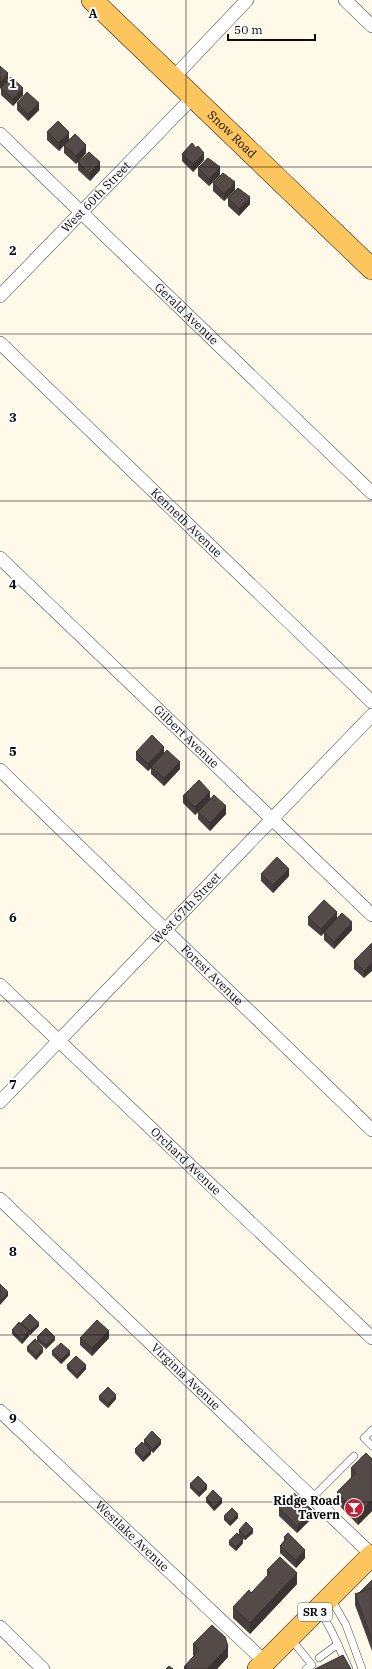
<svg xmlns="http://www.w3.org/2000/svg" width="372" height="1669" viewBox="0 0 372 1669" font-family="'IBM Plex Serif',serif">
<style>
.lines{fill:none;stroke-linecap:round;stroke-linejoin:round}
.lane-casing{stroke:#3e3e3e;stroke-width:8}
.street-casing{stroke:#3e3e3e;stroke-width:14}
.primary-casing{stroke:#1c1c1c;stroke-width:22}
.lane{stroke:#fff;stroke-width:7}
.street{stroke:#fff;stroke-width:13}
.primary{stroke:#fcc55d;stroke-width:21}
.wall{fill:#48403e}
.shaded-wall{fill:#3b3432}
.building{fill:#544b48;stroke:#3b3432}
.grid{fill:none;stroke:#0b0b0b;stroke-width:1;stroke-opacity:0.55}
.labels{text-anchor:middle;stroke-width:4;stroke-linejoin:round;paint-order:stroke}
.shield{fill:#fff;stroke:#545454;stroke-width:1}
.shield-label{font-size:11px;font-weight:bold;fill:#0b0b0b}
.street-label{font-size:12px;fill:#0b0b0b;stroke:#fff}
.poi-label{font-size:12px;font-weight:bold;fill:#0b0b0b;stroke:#fff;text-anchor:end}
.grid-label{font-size:13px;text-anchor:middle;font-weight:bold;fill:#0b0b0b;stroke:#fff;stroke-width:4;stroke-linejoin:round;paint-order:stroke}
</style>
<rect width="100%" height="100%" fill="#fff9ea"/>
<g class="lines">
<g class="lane-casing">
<g id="lane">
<path d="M372 1430 364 1438 372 1446"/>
<path d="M312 1498 354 1456"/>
<path d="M331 1599 346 1625 362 1669"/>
<path d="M320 1610 332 1632 349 1669"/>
<path d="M291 1639 312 1665 306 1669"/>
<path d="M319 1658 338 1644"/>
</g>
</g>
<g class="street-casing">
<g id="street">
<path d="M345 0 372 26"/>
<path d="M173 78 247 0"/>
<path id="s1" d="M0 134 372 493"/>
<path id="s2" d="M0 296 193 97"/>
<path id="s3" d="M0 343 372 702"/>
<path id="s4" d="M0 558 372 915"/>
<path id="s5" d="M0 770 372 1130"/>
<path id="s6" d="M0 985 372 1338"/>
<path id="s7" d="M0 1102 372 715"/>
<path id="s8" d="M0 1199 372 1555"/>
<path id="s9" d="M0 1411 265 1662"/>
<path d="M0 1627 43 1669"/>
</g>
</g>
<g class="primary-casing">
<g id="primary">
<path id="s10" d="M92 0 372 269"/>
<path d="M258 1669 372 1555"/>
</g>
</g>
<use href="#lane" class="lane"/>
<use href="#street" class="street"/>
<use href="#primary" class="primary"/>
</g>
<g class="wall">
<path d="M8 81 23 95 13 106 1 95V88Z"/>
<path d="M17 103 39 110 28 121 17 110Z"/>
<path d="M47 132 69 140 86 153 76 164 64 153V145L59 151 47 140Z"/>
<path d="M196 148 204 160 193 172 182 161V154Z"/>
<path d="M78 162 100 170 90 181 78 170Z"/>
<path d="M198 168 220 175 209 186 198 176Z"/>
<path d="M213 183 235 190 224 201 213 191Z"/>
<path d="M228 198 250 204 239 216 228 206Z"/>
<path d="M136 752 164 753 180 769 164 786 151 774V768L148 771 136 760Z"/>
<path d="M183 796 210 798 226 814 210 831 198 819V812L195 815 183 803Z"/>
<path d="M261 874 289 876 273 893 261 881Z"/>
<path d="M308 917 337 918 352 930 334 949 324 940V933L321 936 308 925Z"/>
<path d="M372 943 364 978 354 969V961Z"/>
<path d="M21 1323 39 1326 30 1335 29 1334V1336L22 1344 12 1334V1330L21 1324Z"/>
<path d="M37 1337 55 1340 46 1349 37 1341Z"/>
<path d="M80 1338H109L92 1356 80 1345Z"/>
<path d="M27 1347 43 1352 36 1360 27 1351Z"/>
<path d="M52 1351 70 1355 61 1364 52 1355Z"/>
<path d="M67 1365 86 1369 77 1379 67 1369Z"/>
<path d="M99 1396 116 1399 108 1408 99 1400Z"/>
<path d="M144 1440 161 1444 153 1453 151 1451V1454L143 1462 135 1453V1449L144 1443Z"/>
<path d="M372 1459V1511L358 1525 337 1503V1492L351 1478V1468Z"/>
<path d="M190 1484 207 1489 199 1497 190 1488Z"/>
<path d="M206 1498 222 1503 214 1511 206 1502Z"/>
<path d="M279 1508 312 1518 297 1533 279 1516Z"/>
<path d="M224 1516 238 1518 230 1526 224 1520Z"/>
<path d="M239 1530 253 1533 245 1540 243 1539V1543L236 1551 229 1545V1541L239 1534Z"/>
<path d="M284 1537 305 1558 296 1568 280 1553V1546L284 1541Z"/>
<path d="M267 1570 297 1584 250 1634 233 1618V1607L251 1593 267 1576Z"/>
<path d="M372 1580V1651L355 1605V1594L360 1592Z"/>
<path d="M193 1644 228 1657 217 1669H184V1667L194 1656 193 1655Z"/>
</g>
<g class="shaded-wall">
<path d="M8 73V81L0 89V82Z"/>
<path d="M23 88V95L13 106V99Z"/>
<path d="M39 103V110L28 121V114Z"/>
<path d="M69 132V140L59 151V143Z"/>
<path d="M86 145V153L76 164V156Z"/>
<path d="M204 153V160L193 172V164Z"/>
<path d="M100 162V170L90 181V174Z"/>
<path d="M220 167V175L209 186V179Z"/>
<path d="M235 182V190L224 201V194Z"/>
<path d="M250 197V204L239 216V209Z"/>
<path d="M164 747V755L151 767V768L148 771V764Z"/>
<path d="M180 762V769L164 786V778Z"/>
<path d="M210 792V800L195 815V807Z"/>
<path d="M226 806V814L210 831V823Z"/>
<path d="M289 869V876L273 893V885Z"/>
<path d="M337 912V919L321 936V929Z"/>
<path d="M352 922V930L334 949V942Z"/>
<path d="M372 963V971L364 978V971Z"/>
<path d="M8 1292V1296L0 1305V1301Z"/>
<path d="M39 1323V1326L30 1335V1331Z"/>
<path d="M109 1331V1338L92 1356V1348Z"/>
<path d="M29 1332V1336L22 1344V1340Z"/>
<path d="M55 1337V1340L46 1349V1345Z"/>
<path d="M43 1348V1352L36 1360V1356Z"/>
<path d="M70 1351V1355L61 1364V1360Z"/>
<path d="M86 1365V1369L77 1379V1375Z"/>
<path d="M116 1395V1399L108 1408V1404Z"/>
<path d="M161 1440V1444L153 1453V1449Z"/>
<path d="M151 1450V1454L143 1462V1458Z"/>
<path d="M207 1485V1489L199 1497V1493Z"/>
<path d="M222 1499V1503L214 1511V1507Z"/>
<path d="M372 1500V1511L358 1525V1514Z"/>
<path d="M312 1510V1518L297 1533V1526Z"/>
<path d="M238 1514V1518L230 1526V1522Z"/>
<path d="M253 1529V1533L245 1540V1537Z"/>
<path d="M243 1539V1543L236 1551V1547Z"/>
<path d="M305 1550V1558L296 1568V1560Z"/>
<path d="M297 1573V1584L250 1634V1623Z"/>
<path d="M228 1646V1657L217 1669H207Z"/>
</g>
<g class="building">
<path d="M0 66 8 73 0 82Z"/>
<path d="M11 77 23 88 13 99 1 88Z"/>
<path d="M27 92 39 103 28 114 17 103Z"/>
<path d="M58 121 69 132 59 143 47 132Z"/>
<path d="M75 134 86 145 76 156 64 145Z"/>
<path d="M192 143 196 148 198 146 204 153 193 164 182 154Z"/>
<path d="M89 152 100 162 90 174 78 162Z"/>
<path d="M208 158 220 167 209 179 198 168Z"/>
<path d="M223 173 235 182 224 194 213 183Z"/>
<path d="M238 188 250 197 239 209 228 198Z"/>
<path d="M152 735 164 747 148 764 136 752Z"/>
<path d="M167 750 180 762 164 778 151 767Z"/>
<path d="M199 780 210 792 195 807 183 796Z"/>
<path d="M214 795 226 806 210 823 198 812Z"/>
<path d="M277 857 289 869 273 885 261 874Z"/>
<path d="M324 900 337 912 321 929 308 917Z"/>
<path d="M342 913 352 922 334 942 324 932Z"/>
<path d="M372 943V963L364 971 354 961Z"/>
<path d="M0 1284 8 1292 0 1301Z"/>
<path d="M30 1314 39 1323 30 1331 21 1323Z"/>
<path d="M97 1320 109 1331 92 1348 80 1338Z"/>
<path d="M19 1322 29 1332 22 1340 12 1330Z"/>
<path d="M46 1328 55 1337 46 1345 37 1337Z"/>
<path d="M35 1339 43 1348 36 1356 27 1347Z"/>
<path d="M61 1343 70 1351 61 1360 52 1351Z"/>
<path d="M76 1356 86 1365 77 1375 67 1365Z"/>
<path d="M108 1387 116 1395 108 1404 99 1396Z"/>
<path d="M152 1431 161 1440 153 1449 144 1440Z"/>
<path d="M142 1442 151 1450 143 1458 135 1449Z"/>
<path d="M366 1453 372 1459V1500L358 1514 337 1492 356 1473 351 1468Z"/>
<path d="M198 1476 207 1485 199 1493 190 1484Z"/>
<path d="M213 1490 222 1499 214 1507 206 1498Z"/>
<path d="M294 1493 312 1510 297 1526 279 1508Z"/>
<path d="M232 1508 238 1514 230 1522 224 1516Z"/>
<path d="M246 1522 253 1529 245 1537 239 1530Z"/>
<path d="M237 1533 243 1539 236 1547 229 1541Z"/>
<path d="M288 1533 305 1550 296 1560 280 1546 286 1539 284 1537Z"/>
<path d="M280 1557 297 1573 250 1623 233 1607 249 1590 251 1593 270 1573 267 1570Z"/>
<path d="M372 1580V1588L360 1592Z"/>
<path d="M372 1588V1640L355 1594Z"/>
<path d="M212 1625 225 1637 228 1646 207 1669H186L184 1667 199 1650 193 1644Z"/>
<path d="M343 1655 351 1669H315Z"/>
<path d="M169 1666 173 1669H166Z"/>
</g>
<path class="grid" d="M186 0V1669M0 167H372M0 334H372M0 501H372M0 668H372M0 834H372M0 1001H372M0 1168H372M0 1335H372M0 1502H372"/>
<defs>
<g id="bar-disc" transform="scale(1)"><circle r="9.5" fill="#be2138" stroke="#fff"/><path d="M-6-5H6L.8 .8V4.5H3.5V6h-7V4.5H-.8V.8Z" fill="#fff"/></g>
</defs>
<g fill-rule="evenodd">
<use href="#bar-disc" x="354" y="1508"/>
</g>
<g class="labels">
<rect class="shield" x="298" y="1603" width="34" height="18" rx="3"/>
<g class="shield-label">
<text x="315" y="1616">SR 3</text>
</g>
<g class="street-label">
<text dy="4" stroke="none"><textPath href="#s10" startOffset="194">Snow Road</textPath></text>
<text dy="4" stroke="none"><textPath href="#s2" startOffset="138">West 60th Street</textPath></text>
<text dy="4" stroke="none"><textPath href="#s1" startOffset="259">Gerald Avenue</textPath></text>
<text dy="4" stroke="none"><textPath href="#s3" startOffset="259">Kenneth Avenue</textPath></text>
<text dy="4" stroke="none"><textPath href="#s4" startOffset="258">Gilbert Avenue</textPath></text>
<text dy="4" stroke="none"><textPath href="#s7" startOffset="269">West 67th Street</textPath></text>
<text dy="4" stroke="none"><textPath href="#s5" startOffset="295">Forest Avenue</textPath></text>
<text dy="4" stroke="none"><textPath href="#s6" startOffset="256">Orchard Avenue</textPath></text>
<text dy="4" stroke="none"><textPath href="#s8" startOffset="257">Virginia Avenue</textPath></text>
<text dy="4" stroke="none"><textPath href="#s9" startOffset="182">Westlake Avenue</textPath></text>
</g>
<g class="poi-label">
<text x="340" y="1505">Ridge Road<tspan x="340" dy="14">Tavern</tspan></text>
</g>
</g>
<g class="grid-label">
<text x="93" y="18">A</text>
<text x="13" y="88">1</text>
<text x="13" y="255">2</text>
<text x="13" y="422">3</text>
<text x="13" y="589">4</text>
<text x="13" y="756">5</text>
<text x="13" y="922">6</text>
<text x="13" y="1089">7</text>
<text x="13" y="1256">8</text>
<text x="13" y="1423">9</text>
</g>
<path d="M228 34v6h87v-6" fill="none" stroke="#0b0b0b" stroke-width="2"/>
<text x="234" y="34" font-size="12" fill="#0b0b0b" stroke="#ffffff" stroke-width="3" paint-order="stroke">50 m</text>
</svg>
